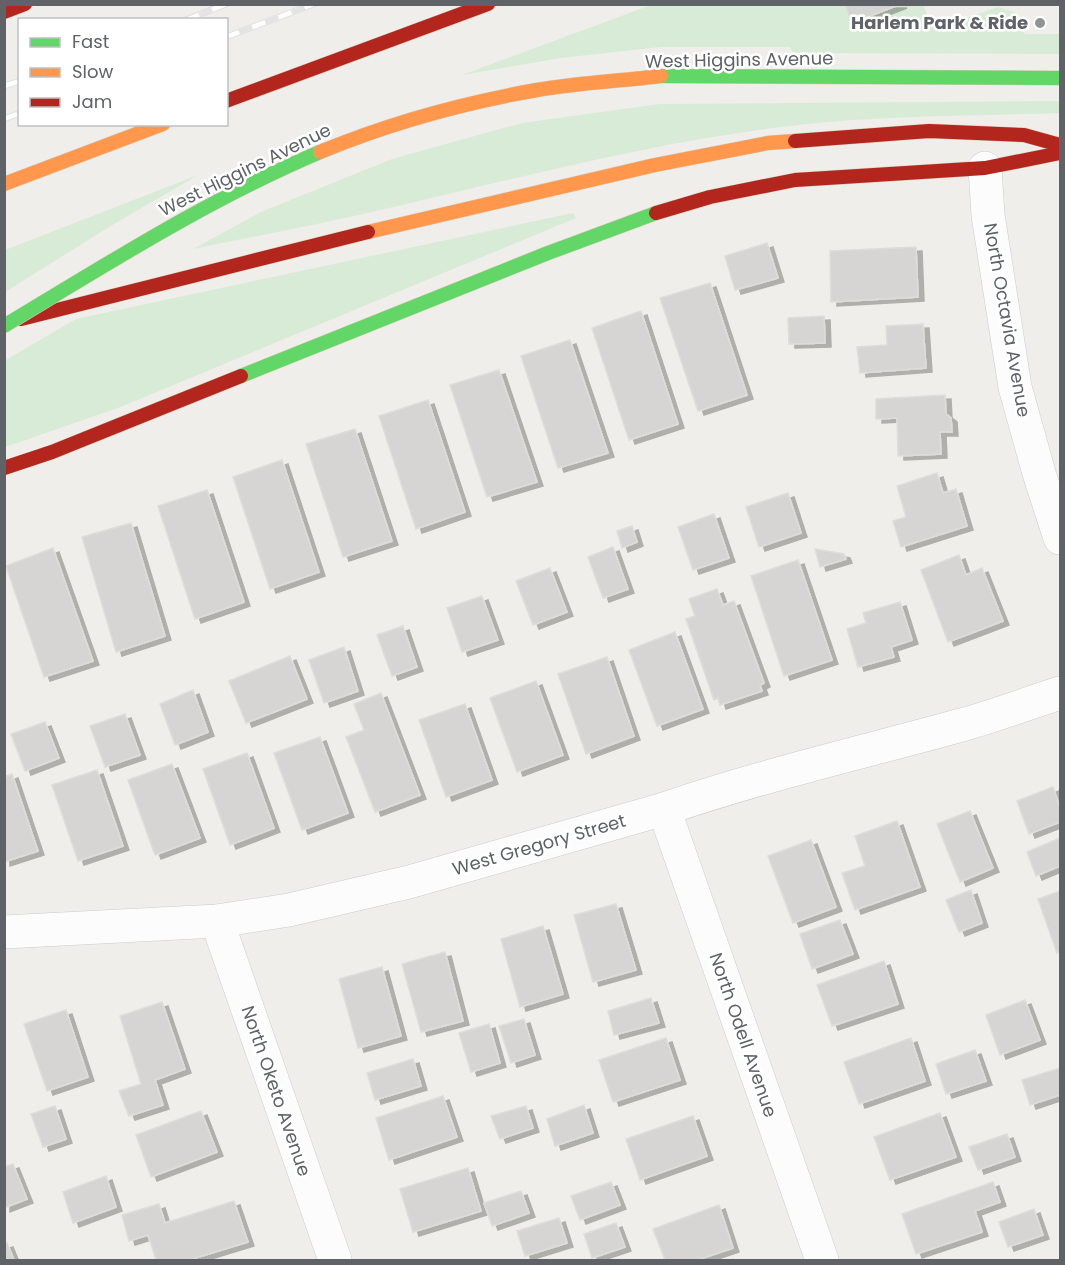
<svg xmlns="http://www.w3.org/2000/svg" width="1065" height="1265" viewBox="0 0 1065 1265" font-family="Poppins,sans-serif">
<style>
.green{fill:#d8ebd6}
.building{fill:#d6d5d3;stroke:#deddd9;stroke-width:1.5;filter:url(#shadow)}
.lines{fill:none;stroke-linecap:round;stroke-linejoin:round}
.street-casing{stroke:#cbcccc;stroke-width:34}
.fast-casing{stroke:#d7ceb8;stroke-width:15}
.slow-casing{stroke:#d7ceb8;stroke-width:15}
.jam-casing{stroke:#d7ceb8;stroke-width:15}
.street{stroke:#fdfcfc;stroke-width:33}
.fast{stroke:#63d668;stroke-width:14}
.slow{stroke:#ff974d;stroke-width:14}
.jam{stroke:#b3261e;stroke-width:14}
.rail-casing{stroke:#e4e4e4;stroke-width:7}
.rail{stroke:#fff;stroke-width:4.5;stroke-dasharray:14;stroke-linecap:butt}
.fast-bridge-casing{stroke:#d7ceb8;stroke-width:15;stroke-linecap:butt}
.slow-bridge-casing{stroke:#d7ceb8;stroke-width:15;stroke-linecap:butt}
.fast-bridge{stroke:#63d668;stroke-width:14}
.slow-bridge{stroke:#ff974d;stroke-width:14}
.poi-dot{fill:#919496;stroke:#fff;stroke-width:2}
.labels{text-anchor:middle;stroke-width:5;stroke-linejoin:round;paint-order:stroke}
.poi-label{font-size:18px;font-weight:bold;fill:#5f6368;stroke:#fff;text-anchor:end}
.street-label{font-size:18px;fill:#5f6368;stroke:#fff}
</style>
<defs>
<filter id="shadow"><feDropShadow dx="6" dy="4" stdDeviation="0" flood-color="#0004"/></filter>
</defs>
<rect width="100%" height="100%" fill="#efeeea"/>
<g class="green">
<path d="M651 5H845L853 22 901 5H923L934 29 998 7 1014 12 1025 34H1060V54L793 53 790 47H660L561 58 462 75Z"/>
<path d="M1060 101V113C973 116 885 115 798 125 661 140 527 176 393 207 327 223 260 235 193 249L261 212 392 159 522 123 660 104Z"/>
<path d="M198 175 109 227 5 292V250Z"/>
<path d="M573 213 576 218 118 408 5 447 4 361 76 319Z"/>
</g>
<g class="building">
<path d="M845 4H901L852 23Z"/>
<path d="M767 243 778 278 735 290 725 256Z"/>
<path d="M916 247 918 297 831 302 830 251Z"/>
<path d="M710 283 747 395 698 411 660 298Z"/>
<path d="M641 311 678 424 629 440 592 328Z"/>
<path d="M824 316 825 343 789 344 788 318Z"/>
<path d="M923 324 926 368 860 373 857 347 887 345 886 326Z"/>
<path d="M570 340 608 453 558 468 521 356Z"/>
<path d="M499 370 537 482 487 497 450 385Z"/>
<path d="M945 395 946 414 951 418 952 432H940L941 454 898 456 897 418 876 419V399Z"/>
<path d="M428 400 465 512 416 529 379 416Z"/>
<path d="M355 429 392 541 343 557 306 444Z"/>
<path d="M282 460 319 572 270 589 233 477Z"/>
<path d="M937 473 943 493 956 489 967 526 901 547 893 521 906 517 897 486Z"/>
<path d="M207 490 244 602 195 619 158 506Z"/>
<path d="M788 493 801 533 759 547 746 507Z"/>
<path d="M714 514 729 558 693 570 678 527Z"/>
<path d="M131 523 165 636 116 652 82 537Z"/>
<path d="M632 526 637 542 622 548 617 531Z"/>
<path d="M613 547 628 589 603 598 588 557Z"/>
<path d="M53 548 93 661 44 677 6 566Z"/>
<path d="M815 549 844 554 846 559 820 567Z"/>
<path d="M959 555 966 575 982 568 1003 621 948 642 921 570Z"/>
<path d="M798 560 832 660 784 676 751 576Z"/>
<path d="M550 568 567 612 533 625 516 581Z"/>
<path d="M717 589 723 605 734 601 764 683 760 685 762 691 720 705 718 698 714 700 686 619 695 616 689 599Z"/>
<path d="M482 596 498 640 462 652 447 608Z"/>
<path d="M900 602 912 640 891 647 894 657 858 667 847 629 866 623 863 613Z"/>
<path d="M403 626 417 667 392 676 377 635Z"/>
<path d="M675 632 703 709 657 726 629 650Z"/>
<path d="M344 647 358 691 324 703 309 660Z"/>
<path d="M290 656 307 699 246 723 229 681Z"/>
<path d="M607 657 634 736 586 754 558 674Z"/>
<path d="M536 681 563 755 517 772 490 698Z"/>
<path d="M193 690 208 732 175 745 160 704Z"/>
<path d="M381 693 420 795 375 812 346 737 364 730 354 704Z"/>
<path d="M465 704 492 780 446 797 419 720Z"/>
<path d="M125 714 140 755 105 767 90 726Z"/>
<path d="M45 722 59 758 25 771 11 734Z"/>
<path d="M320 737 348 813 302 830 274 753Z"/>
<path d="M247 753 274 828 230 845 203 769Z"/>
<path d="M172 764 200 838 155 855 128 780Z"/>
<path d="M97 770 123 846 78 861 52 785Z"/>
<path d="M12 774 38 851 4 862V777Z"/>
<path d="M1053 787 1060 808V822L1029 834 1017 801Z"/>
<path d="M970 811 993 868 960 882 937 824Z"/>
<path d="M897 821 920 887 855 910 842 873 865 866 855 836Z"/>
<path d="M1060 838V866L1036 876 1027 852Z"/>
<path d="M811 840 836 907 793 923 768 856Z"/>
<path d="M971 890 982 923 959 932 946 900Z"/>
<path d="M1060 891V951L1057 953 1038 899Z"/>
<path d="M616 904 636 970 593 982 574 915Z"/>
<path d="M840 920 853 954 812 969 800 934Z"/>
<path d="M543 926 563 994 520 1007 501 939Z"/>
<path d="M445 952 463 1021 421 1032 402 964Z"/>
<path d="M884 961 898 1004 832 1026 817 985Z"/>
<path d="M382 967 401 1036 358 1048 339 979Z"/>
<path d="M651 998 659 1023 614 1035 608 1011Z"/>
<path d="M1025 1000 1040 1040 1000 1055 986 1015Z"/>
<path d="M162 1002 185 1069 155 1080 163 1105 129 1116 119 1091 141 1084 120 1016Z"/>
<path d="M66 1010 88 1077 47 1091 24 1024Z"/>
<path d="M524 1019 535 1055 511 1063 499 1026Z"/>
<path d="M489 1024 500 1063 471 1072 459 1033Z"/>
<path d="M666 1038 680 1080 613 1102 599 1060Z"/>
<path d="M911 1038 925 1081 859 1104 844 1062Z"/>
<path d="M975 1050 986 1081 946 1094 936 1064Z"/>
<path d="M413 1059 421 1086 375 1100 367 1073Z"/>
<path d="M1060 1068V1095L1030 1105 1022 1080Z"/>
<path d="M443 1096 457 1137 389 1160 376 1118Z"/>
<path d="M584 1105 593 1133 555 1146 547 1119Z"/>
<path d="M55 1106 66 1139 43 1147 31 1114Z"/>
<path d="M526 1106 533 1128 500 1139 491 1116Z"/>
<path d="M201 1111 217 1152 151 1177 136 1135Z"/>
<path d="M940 1113 956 1157 890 1180 874 1137Z"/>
<path d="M693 1116 707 1156 640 1180 626 1139Z"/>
<path d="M1007 1134 1015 1157 978 1170 969 1147Z"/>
<path d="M13 1164 27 1199 4 1208V1167Z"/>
<path d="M468 1168 481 1211 413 1232 400 1189Z"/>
<path d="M106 1176 116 1207 73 1223 63 1192Z"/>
<path d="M611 1182 620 1205 580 1220 571 1196Z"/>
<path d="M993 1182 1000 1202 975 1211 982 1232 916 1254 902 1214Z"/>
<path d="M521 1191 529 1213 492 1226 484 1203Z"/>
<path d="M234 1201 248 1242 189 1260H156L148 1235 129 1241 122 1215 159 1204 165 1223Z"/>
<path d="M719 1205 733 1248 697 1260H665L653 1229Z"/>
<path d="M1034 1209 1043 1235 1008 1247 999 1222Z"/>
<path d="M559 1218 567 1243 525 1256 517 1231Z"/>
<path d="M616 1223 625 1247 592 1258 584 1234Z"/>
<path d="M7 1243 14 1260H4V1244Z"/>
</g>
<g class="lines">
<g class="street-casing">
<g id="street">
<path d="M985 168 988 215 1015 387 1039 473 1060 538"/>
<path d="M664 809 822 1260"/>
<path d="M217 921 335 1260"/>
<path d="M4 932 217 921 289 910 409 882 664 809C763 775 864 752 965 724 997 715 1029 703 1060 693"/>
</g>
</g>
<g class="fast-casing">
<g id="fast">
<path d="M661 76 1060 78"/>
<path d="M241 376 548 253 656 213"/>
</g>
</g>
<g class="slow-casing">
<g id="slow">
<path d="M4 184 163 124"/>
<path d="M368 232 655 165 768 143 795 141"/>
</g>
</g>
<g class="jam-casing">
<g id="jam">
<path d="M4 12 25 4"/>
<path d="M226 101 488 4"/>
<path d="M795 141 929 131 1024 135 1060 145"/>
<path d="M656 213 710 197 795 180 985 168 1060 153"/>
<path d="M21 319 368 232"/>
<path d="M4 468 52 452 241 376"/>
</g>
</g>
<use href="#street" class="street"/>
<use href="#fast" class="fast"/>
<use href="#slow" class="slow"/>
<use href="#jam" class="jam"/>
<g class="rail-casing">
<g id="rail">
<path d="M186 20 226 4"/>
<path d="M226 37 314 4"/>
<path d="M4 86 20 81"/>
<path d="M4 119 20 113"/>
</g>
</g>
<use href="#rail" class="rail"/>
<g class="fast-bridge-casing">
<path id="fast-bridge" d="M4 326C107 264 209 199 320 152"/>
</g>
<g class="slow-bridge-casing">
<path id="slow-bridge" d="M320 152C390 123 463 103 537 90 578 83 620 81 661 76"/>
</g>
<use href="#fast-bridge" class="fast-bridge"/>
<use href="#slow-bridge" class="slow-bridge"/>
</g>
<circle class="poi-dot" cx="1040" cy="23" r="6"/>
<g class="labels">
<g class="poi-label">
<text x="1028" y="29">Harlem Park &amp; Ride</text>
</g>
<g class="street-label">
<text transform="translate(739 60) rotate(-1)" y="6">West Higgins Avenue</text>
<text transform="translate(245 170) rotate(-26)" y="6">West Higgins Avenue</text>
<text transform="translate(1007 320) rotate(80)" y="6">North Octavia Avenue</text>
<text transform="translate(539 845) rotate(-16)" y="6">West Gregory Street</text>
<text transform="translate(743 1035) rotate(71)" y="6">North Odell Avenue</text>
<text transform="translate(276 1091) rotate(71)" y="6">North Oketo Avenue</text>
</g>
</g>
<rect width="1065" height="1265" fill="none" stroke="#5f6368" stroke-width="12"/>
<rect x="18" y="18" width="210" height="108" fill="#ffffff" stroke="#bfc1c3" stroke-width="1.5"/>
<rect x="30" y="38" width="30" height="9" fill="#63d668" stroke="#bfc1c3" stroke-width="1.5"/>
<text x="72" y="48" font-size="18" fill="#5f6368">Fast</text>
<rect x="30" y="68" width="30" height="9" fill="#ff974d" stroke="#bfc1c3" stroke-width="1.5"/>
<text x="72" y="78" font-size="18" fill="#5f6368">Slow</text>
<rect x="30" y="98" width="30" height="9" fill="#b3261e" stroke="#bfc1c3" stroke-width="1.5"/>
<text x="72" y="108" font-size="18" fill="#5f6368">Jam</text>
</svg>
